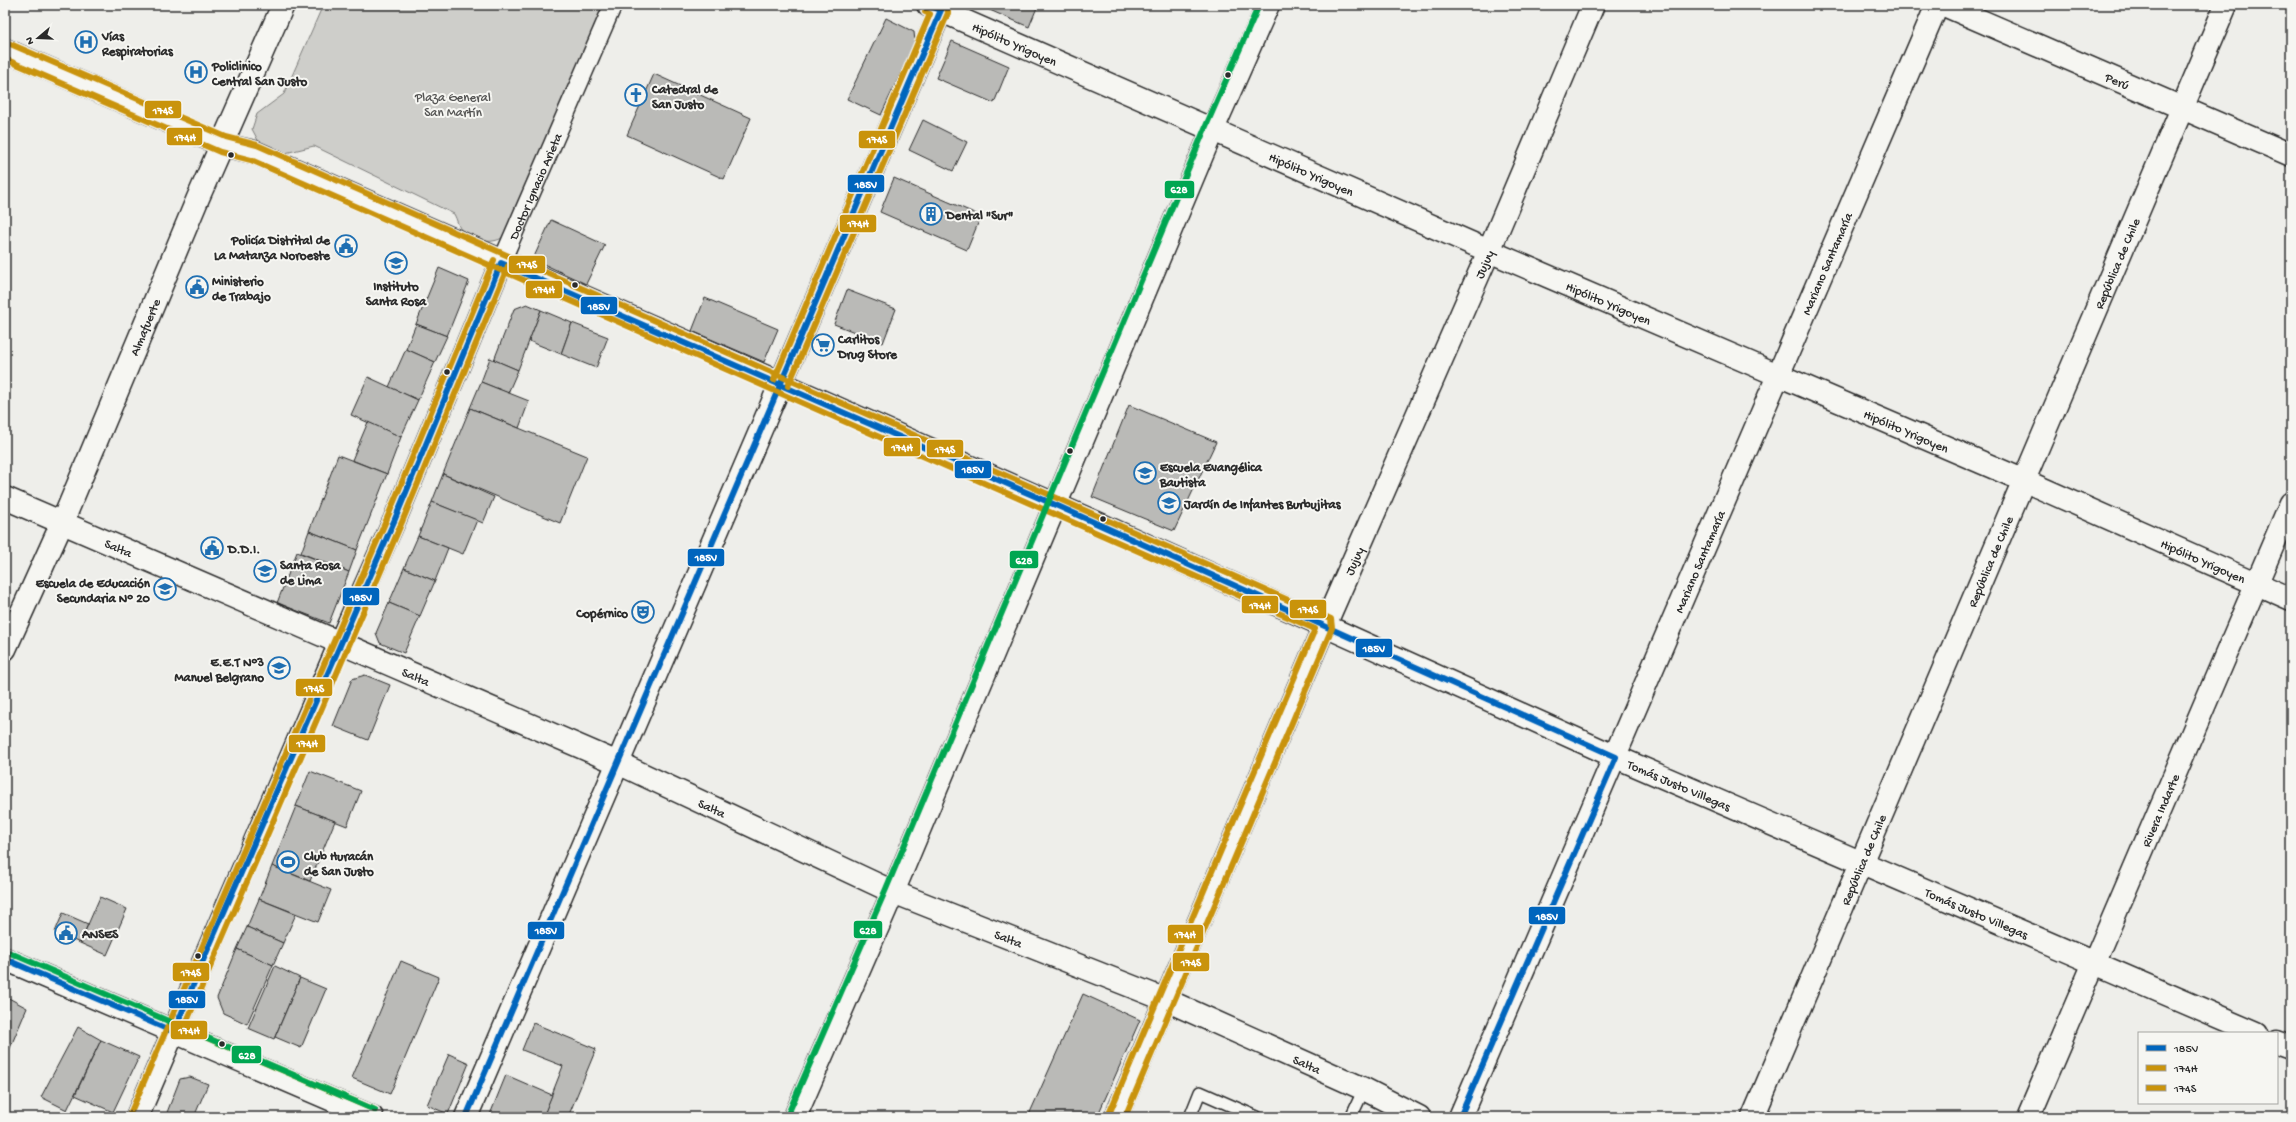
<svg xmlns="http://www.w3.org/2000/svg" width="2296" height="1122" viewBox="0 0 2296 1122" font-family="'Gochi Hand',sans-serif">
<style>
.green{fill:#cececa;stroke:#7c7c7a}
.building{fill:#babab7;stroke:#2b2b2b}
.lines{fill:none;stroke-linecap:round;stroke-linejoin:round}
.service-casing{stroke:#2b2b2b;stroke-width:14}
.pedestrian-casing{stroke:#2b2b2b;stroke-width:20}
.minor-casing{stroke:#2b2b2b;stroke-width:25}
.tertiary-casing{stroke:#2b2b2b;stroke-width:25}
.secondary-casing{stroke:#2b2b2b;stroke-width:25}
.service{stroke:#f6f6f2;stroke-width:11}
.pedestrian{stroke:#f6f6f2;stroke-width:17}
.minor{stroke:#f6f6f2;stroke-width:22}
.tertiary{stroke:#f6f6f2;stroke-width:22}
.secondary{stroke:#f6f6f2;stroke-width:22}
.bus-1-casing{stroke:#f6f6f2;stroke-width:9}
.bus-2-casing{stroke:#f6f6f2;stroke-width:9}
.bus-3-casing{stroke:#f6f6f2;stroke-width:9}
.bus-4-casing{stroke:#f6f6f2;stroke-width:9}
.bus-1{stroke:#0065bd;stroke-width:6}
.bus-2{stroke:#c9930b;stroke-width:6}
.bus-3{stroke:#c9930b;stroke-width:6}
.bus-4{stroke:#00a651;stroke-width:6}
.bus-dot{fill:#2b2b2b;stroke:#f6f6f2;stroke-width:1.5}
.labels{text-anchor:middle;stroke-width:4;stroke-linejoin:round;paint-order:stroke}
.poi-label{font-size:13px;font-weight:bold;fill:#2b2b2b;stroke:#f6f6f2;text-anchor:start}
.street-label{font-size:13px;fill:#2b2b2b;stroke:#f6f6f2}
.park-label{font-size:13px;fill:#545453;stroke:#f6f6f2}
.line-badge{stroke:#f6f6f2;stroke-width:1.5}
.badge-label{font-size:11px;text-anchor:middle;font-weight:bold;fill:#fff}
</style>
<rect width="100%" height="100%" fill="#eeeeea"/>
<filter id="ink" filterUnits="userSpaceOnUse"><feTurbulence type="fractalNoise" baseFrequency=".025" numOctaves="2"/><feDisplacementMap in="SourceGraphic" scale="8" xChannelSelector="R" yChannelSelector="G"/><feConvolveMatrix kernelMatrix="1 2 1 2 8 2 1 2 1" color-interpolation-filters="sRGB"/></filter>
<g filter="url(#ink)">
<path class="green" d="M323 5H603L512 219C511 224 510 230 507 234 496 246 473 242 462 231 458 227 457 219 454 214L314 146 281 154 261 146 252 129 257 114 284 94Z"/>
<g class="building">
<path d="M978 5H1038L1029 27Z"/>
<path d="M886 18 914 32 915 42 881 115 847 99Z"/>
<path d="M952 41 1009 66 994 103 936 78Z"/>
<path d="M654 74 751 118 724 179 627 135Z"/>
<path d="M923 120 967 142 953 171 909 150Z"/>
<path d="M894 178 981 216 967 250 880 212Z"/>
<path d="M551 220 605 245 586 284 533 259Z"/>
<path d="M439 268 469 281 447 336 416 324Z"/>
<path d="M847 290 896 309 883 343 834 324Z"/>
<path d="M705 298 778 329 764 362 692 331Z"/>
<path d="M527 304 541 310 518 370 494 360 514 309Z"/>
<path d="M541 310 572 323 561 354 529 341Z"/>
<path d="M572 323 608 337 596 368 561 354Z"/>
<path d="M416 324 447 336 435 362 406 349Z"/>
<path d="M406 349 435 362 418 400 389 387Z"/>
<path d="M490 358 518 370 508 393 481 382Z"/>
<path d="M368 377 418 400 401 437 351 415Z"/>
<path d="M481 382 529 401 519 428 470 408Z"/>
<path d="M1129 405 1216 442 1174 531 1092 497Z"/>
<path d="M470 408 587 456 560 523 443 474Z"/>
<path d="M368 422 401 437 387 474 352 460Z"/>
<path d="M338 455 387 474 357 550 309 531Z"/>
<path d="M443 474 494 497 483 523 432 502Z"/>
<path d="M432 502 477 520 463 554 418 536Z"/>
<path d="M309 531 357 550 349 572 301 553Z"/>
<path d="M418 536 448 548 435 581 404 568Z"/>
<path d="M297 552 349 572 329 623 277 603Z"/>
<path d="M404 568 435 581 420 616 389 603Z"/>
<path d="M389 603 420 616 404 653 380 643 376 633Z"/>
<path d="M365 675 390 685 368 740 333 726 352 679Z"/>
<path d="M310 771 361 791 347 826 296 806Z"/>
<path d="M296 806 335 821 310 881 272 866Z"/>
<path d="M272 866 331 890 318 922 259 899Z"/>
<path d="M100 897 127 909 107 955 80 943Z"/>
<path d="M259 899 296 914 283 943 247 927Z"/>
<path d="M63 913 88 924 80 943 55 932Z"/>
<path d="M247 927 283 943 273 965 237 949Z"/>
<path d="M237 949 273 965 247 1024 223 1013 217 998Z"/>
<path d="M401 961 439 977 390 1094 352 1078Z"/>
<path d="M275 966 300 978 274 1039 248 1028Z"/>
<path d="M300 978 326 989 301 1048 275 1037Z"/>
<path d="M1083 994 1140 1020 1097 1117H1028Z"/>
<path d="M5 996 27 1008 5 1060Z"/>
<path d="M533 1023 596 1049 568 1117H543L563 1066 522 1050Z"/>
<path d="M78 1027 101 1040 67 1110 41 1097Z"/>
<path d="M101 1040 139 1057 113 1112 75 1095Z"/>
<path d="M449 1054 469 1063 448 1114 427 1105Z"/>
<path d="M506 1075 552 1095 543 1117H489Z"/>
<path d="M190 1077 208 1084 194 1117H171L166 1115 180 1079Z"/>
</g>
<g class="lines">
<g class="service-casing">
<g id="service">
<path d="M1190 1117 1200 1092 1257 1117"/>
<path d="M1351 1117 1364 1089"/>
</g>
</g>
<g class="pedestrian-casing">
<g id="pedestrian">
<path id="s1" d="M501 263 613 5"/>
</g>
</g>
<g class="minor-casing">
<g id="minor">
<path id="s2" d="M1944 5 2291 155"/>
<path id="s3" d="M5 498 618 763 893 892 1166 1000 1364 1089 1419 1117"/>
<path id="s4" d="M1616 757 2257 1033"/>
<path d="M2277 1042 2291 1047"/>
<path d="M466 1117 943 5"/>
<path d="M795 1117 893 892 1213 129 1268 5"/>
<path id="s5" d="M1116 1117 1325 625 1489 251 1593 5"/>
<path id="s6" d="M1753 1117 2226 5"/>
<path id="s7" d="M2028 1117 2291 503"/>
</g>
</g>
<g class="tertiary-casing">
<g id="tertiary">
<path id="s8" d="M928 5 1489 251 2025 481 2291 599"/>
<path d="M5 50 223 145 254 152C429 230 606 306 782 384 1061 506 1339 631 1616 757"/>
<path id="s9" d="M5 649 62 523 198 198 283 5"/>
<path d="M137 1117 340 643 395 519 501 263"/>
<path id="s10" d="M1460 1117C1621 747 1777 375 1937 5"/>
</g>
</g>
<g class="secondary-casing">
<path id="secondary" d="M5 959 372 1117"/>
</g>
<use href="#service" class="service"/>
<use href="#pedestrian" class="pedestrian"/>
<use href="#minor" class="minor"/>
<use href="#tertiary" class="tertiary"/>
<use href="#secondary" class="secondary"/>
<g class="bus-1-casing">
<g id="bus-1">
<path d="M5 959 174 1032 204 958 395 519 501 263 1060 507 1616 757 1460 1117"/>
<path d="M466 1117 941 10 928 5"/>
</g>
</g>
<g class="bus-2-casing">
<g id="bus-2">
<path d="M5 59 220 152 251 160 1315 629 1109 1114"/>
<path d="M788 386 948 13 947 5"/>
<path d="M375 1110 184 1028 402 522 508 266"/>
</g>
</g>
<g class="bus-3-casing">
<g id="bus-3">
<path d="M8 43 226 137 257 145 1331 619 1332 628 1125 1117"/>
<path d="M774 380 930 14 925 12"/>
<path d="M130 1114 388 516 494 260"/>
</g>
</g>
<g class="bus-4-casing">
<g id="bus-4">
<path d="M8 952 375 1110"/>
<path d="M788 1114 886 889 1206 126 1259 5"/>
</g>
</g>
<use href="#bus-1" class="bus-1"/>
<use href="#bus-2" class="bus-2"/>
<use href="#bus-3" class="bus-3"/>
<use href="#bus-4" class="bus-4"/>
</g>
</g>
<defs>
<g id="hospital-ring" transform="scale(1.15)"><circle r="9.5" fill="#f6f6f2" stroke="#1f6fb2" stroke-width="1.5"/><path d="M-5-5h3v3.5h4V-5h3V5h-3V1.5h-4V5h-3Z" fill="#1f6fb2"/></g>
<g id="church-ring" transform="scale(1.15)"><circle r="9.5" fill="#f6f6f2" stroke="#1f6fb2" stroke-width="1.5"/><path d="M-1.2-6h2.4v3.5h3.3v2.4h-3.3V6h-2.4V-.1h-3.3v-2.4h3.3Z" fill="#1f6fb2"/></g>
<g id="building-ring" transform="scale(1.15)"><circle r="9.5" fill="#f6f6f2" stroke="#1f6fb2" stroke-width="1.5"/><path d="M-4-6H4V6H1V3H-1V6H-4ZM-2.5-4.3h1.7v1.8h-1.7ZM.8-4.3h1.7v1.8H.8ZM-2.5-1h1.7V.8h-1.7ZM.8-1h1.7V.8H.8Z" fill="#1f6fb2"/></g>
<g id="civic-ring" transform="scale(1.15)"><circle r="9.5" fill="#f6f6f2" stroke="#1f6fb2" stroke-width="1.5"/><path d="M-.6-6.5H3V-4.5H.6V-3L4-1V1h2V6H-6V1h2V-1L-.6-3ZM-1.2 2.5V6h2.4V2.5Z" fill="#1f6fb2"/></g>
<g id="school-ring" transform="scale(1.15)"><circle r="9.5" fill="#f6f6f2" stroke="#1f6fb2" stroke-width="1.5"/><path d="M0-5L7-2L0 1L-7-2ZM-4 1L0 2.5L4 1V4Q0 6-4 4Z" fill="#1f6fb2"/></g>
<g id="supermarket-ring" transform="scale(1.15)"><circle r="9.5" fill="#f6f6f2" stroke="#1f6fb2" stroke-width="1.5"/><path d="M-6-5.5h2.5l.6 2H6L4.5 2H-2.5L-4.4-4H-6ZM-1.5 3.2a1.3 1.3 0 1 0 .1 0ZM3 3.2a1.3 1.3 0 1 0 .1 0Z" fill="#1f6fb2"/></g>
<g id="theatre-ring" transform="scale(1.15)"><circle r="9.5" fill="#f6f6f2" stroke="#1f6fb2" stroke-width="1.5"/><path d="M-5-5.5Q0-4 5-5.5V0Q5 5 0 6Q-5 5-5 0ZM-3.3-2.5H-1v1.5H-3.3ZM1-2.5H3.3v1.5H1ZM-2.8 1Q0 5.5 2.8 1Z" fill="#1f6fb2"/></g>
<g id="stadium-ring" transform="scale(1.15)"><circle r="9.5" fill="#f6f6f2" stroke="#1f6fb2" stroke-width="1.5"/><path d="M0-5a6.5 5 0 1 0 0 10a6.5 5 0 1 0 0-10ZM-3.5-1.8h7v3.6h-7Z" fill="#1f6fb2"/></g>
</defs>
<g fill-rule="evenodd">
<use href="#hospital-ring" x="86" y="42"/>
<use href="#hospital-ring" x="196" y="72"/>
<use href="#church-ring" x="636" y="95"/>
<use href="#building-ring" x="931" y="214"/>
<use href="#civic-ring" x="346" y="246"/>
<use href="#school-ring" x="396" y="263"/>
<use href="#civic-ring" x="197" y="287"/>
<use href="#supermarket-ring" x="823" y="345"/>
<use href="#school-ring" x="1145" y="473"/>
<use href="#school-ring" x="1169" y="503"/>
<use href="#civic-ring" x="212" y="548"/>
<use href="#school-ring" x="265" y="571"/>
<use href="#school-ring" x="165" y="589"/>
<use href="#theatre-ring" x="643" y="612"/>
<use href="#school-ring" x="279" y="668"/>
<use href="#stadium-ring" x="288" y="862"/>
<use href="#civic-ring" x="66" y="933"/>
</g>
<g class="bus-dot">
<circle cx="1228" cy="75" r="3.5"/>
<circle cx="231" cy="155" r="3.5"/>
<circle cx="575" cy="285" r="3.5"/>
<circle cx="447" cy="372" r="3.5"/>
<circle cx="1070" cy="451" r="3.5"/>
<circle cx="1103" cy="519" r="3.5"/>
<circle cx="198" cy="956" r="3.5"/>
<circle cx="222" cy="1044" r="3.5"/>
</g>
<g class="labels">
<g class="poi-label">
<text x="102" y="40">Vías<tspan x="102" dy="15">Respiratorias</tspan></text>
<text x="212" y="70">Policlinico<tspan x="212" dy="15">Central San Justo</tspan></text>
<text x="652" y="93">Catedral de<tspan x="652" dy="15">San Justo</tspan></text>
<text x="946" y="219">Dental "Sur"</text>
<text x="330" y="244" text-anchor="end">Policía Distrital de<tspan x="330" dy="15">La Matanza Noroeste</tspan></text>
<text x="212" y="285">Ministerio<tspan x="212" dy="15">de Trabajo</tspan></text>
<text x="396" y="290" text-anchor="middle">Instituto<tspan x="396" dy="15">Santa Rosa</tspan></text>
<text x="838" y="343">Carlitos<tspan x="838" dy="15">Drug Store</tspan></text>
<text x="1160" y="471">Escuela Evangélica<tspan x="1160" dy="15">Bautista</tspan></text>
<text x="1184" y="508">Jardín de Infantes Burbujitas</text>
<text x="228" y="553">D.D.I.</text>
<text x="280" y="569">Santa Rosa<tspan x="280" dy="15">de Lima</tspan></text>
<text x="150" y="587" text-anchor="end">Escuela de Educación<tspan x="150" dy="15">Secundaria N° 20</tspan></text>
<text x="628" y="617" text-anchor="end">Copérnico</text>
<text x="264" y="666" text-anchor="end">E.E.T N°3<tspan x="264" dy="15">Manuel Belgrano</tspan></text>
<text x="304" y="860">Club Huracán<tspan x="304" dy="15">de San Justo</tspan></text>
<text x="82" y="938">ANSES</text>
</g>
<g class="street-label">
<text dy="5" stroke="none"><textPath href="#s8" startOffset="95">Hipólito Yrigoyen</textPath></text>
<text dy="5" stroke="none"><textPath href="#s2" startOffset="189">Perú</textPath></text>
<text dy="5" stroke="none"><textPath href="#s8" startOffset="419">Hipólito Yrigoyen</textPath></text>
<text dy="5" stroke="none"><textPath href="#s1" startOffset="84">Doctor Ignacio Arieta</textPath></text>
<text dy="5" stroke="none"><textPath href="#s10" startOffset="929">Mariano Santamaría</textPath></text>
<text dy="5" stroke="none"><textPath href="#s6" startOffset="928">República de Chile</textPath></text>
<text dy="5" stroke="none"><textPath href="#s5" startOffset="929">Jujuy</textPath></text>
<text dy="5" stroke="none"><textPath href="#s8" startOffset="743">Hipólito Yrigoyen</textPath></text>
<text dy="5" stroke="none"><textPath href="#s9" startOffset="351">Almafuerte</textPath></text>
<text dy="5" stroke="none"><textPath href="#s8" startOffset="1067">Hipólito Yrigoyen</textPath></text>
<text dy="5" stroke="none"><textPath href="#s3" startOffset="124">Salta</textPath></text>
<text dy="5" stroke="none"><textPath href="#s8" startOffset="1391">Hipólito Yrigoyen</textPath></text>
<text dy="5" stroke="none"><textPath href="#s5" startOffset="605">Jujuy</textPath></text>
<text dy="5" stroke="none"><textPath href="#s10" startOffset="605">Mariano Santamaría</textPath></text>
<text dy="5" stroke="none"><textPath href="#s6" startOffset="604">República de Chile</textPath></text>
<text dy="5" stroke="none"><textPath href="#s3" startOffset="448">Salta</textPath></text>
<text dy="5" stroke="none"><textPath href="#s4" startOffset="69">Tomás Justo Villegas</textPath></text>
<text dy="5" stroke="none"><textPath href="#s3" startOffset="772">Salta</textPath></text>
<text dy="5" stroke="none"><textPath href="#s7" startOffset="334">Rivera Indarte</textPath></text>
<text dy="5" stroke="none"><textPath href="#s6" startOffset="280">República de Chile</textPath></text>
<text dy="5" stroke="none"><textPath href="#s4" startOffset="393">Tomás Justo Villegas</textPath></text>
<text dy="5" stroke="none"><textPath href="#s3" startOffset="1096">Salta</textPath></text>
<text dy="5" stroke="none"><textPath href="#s3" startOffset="1420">Salta</textPath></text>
</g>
<g class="park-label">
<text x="453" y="101">Plaza General<tspan x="453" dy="15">San Martín</tspan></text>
</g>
</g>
<g class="line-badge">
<rect x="144" y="100" width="38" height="19" rx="4" fill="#c9930b"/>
<rect x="166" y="127" width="37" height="19" rx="4" fill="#c9930b"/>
<rect x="858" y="130" width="38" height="19" rx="4" fill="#c9930b"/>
<rect x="847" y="174" width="38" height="19" rx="4" fill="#0065bd"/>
<rect x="1164" y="180" width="31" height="19" rx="4" fill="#00a651"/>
<rect x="839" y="214" width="38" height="19" rx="4" fill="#c9930b"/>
<rect x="508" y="255" width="38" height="19" rx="4" fill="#c9930b"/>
<rect x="525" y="280" width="38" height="19" rx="4" fill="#c9930b"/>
<rect x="580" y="296" width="38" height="19" rx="4" fill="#0065bd"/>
<rect x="883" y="437" width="38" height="20" rx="4" fill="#c9930b"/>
<rect x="926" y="439" width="38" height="19" rx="4" fill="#c9930b"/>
<rect x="954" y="460" width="38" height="19" rx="4" fill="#0065bd"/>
<rect x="687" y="548" width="38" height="19" rx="4" fill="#0065bd"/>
<rect x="1009" y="550" width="30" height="19" rx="4" fill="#00a651"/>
<rect x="342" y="587" width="38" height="19" rx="4" fill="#0065bd"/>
<rect x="1241" y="595" width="38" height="19" rx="4" fill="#c9930b"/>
<rect x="1289" y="599" width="38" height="20" rx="4" fill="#c9930b"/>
<rect x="1355" y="638" width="38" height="20" rx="4" fill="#0065bd"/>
<rect x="295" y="678" width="38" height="19" rx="4" fill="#c9930b"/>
<rect x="288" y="734" width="38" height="19" rx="4" fill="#c9930b"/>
<rect x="1528" y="906" width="38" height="19" rx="4" fill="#0065bd"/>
<rect x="853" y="920" width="30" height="19" rx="4" fill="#00a651"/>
<rect x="527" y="921" width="38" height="19" rx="4" fill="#0065bd"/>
<rect x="1167" y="924" width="37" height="20" rx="4" fill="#c9930b"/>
<rect x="1172" y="952" width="38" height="20" rx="4" fill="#c9930b"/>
<rect x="172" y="962" width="38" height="20" rx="4" fill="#c9930b"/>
<rect x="168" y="990" width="38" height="19" rx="4" fill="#0065bd"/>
<rect x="170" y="1020" width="38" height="20" rx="4" fill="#c9930b"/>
<rect x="231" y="1045" width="31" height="19" rx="4" fill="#00a651"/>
</g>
<g class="badge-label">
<text x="163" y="114">174S</text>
<text x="185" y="141">174H</text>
<text x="877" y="143">174S</text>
<text x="866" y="188">185V</text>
<text x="1179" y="193">628</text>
<text x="858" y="227">174H</text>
<text x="527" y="268">174S</text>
<text x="544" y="293">174H</text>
<text x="599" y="310">185V</text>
<text x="902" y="451">174H</text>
<text x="945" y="453">174S</text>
<text x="973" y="473">185V</text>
<text x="706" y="561">185V</text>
<text x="1024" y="564">628</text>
<text x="361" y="601">185V</text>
<text x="1260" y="609">174H</text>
<text x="1308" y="613">174S</text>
<text x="1374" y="652">185V</text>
<text x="314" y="692">174S</text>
<text x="307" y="747">174H</text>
<text x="1547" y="920">185V</text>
<text x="868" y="934">628</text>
<text x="546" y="934">185V</text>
<text x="1185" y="938">174H</text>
<text x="1191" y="966">174S</text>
<text x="191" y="976">174S</text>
<text x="187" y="1003">185V</text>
<text x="189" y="1034">174H</text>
<text x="247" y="1059">628</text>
</g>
<rect width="2296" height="1122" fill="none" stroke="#f6f6f2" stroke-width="20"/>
<rect x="10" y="10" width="2276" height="1102" fill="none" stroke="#2b2b2b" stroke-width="1.5" filter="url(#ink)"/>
<rect x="2138" y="1032" width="140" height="72" fill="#f6f6f2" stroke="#a5a5a2"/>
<rect x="2146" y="1045" width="20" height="6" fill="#0065bd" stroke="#a5a5a2"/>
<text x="2174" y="1052" font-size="12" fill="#2b2b2b">185V</text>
<rect x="2146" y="1065" width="20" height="6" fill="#c9930b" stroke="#a5a5a2"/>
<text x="2174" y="1072" font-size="12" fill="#2b2b2b">174H</text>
<rect x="2146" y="1085" width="20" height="6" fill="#c9930b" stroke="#a5a5a2"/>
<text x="2174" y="1092" font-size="12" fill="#2b2b2b">174S</text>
<g transform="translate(38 38) rotate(251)" stroke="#f6f6f2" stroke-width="3" paint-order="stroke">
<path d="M0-3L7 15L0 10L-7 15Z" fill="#2b2b2b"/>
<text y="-6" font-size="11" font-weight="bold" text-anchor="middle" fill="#2b2b2b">N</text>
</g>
</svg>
